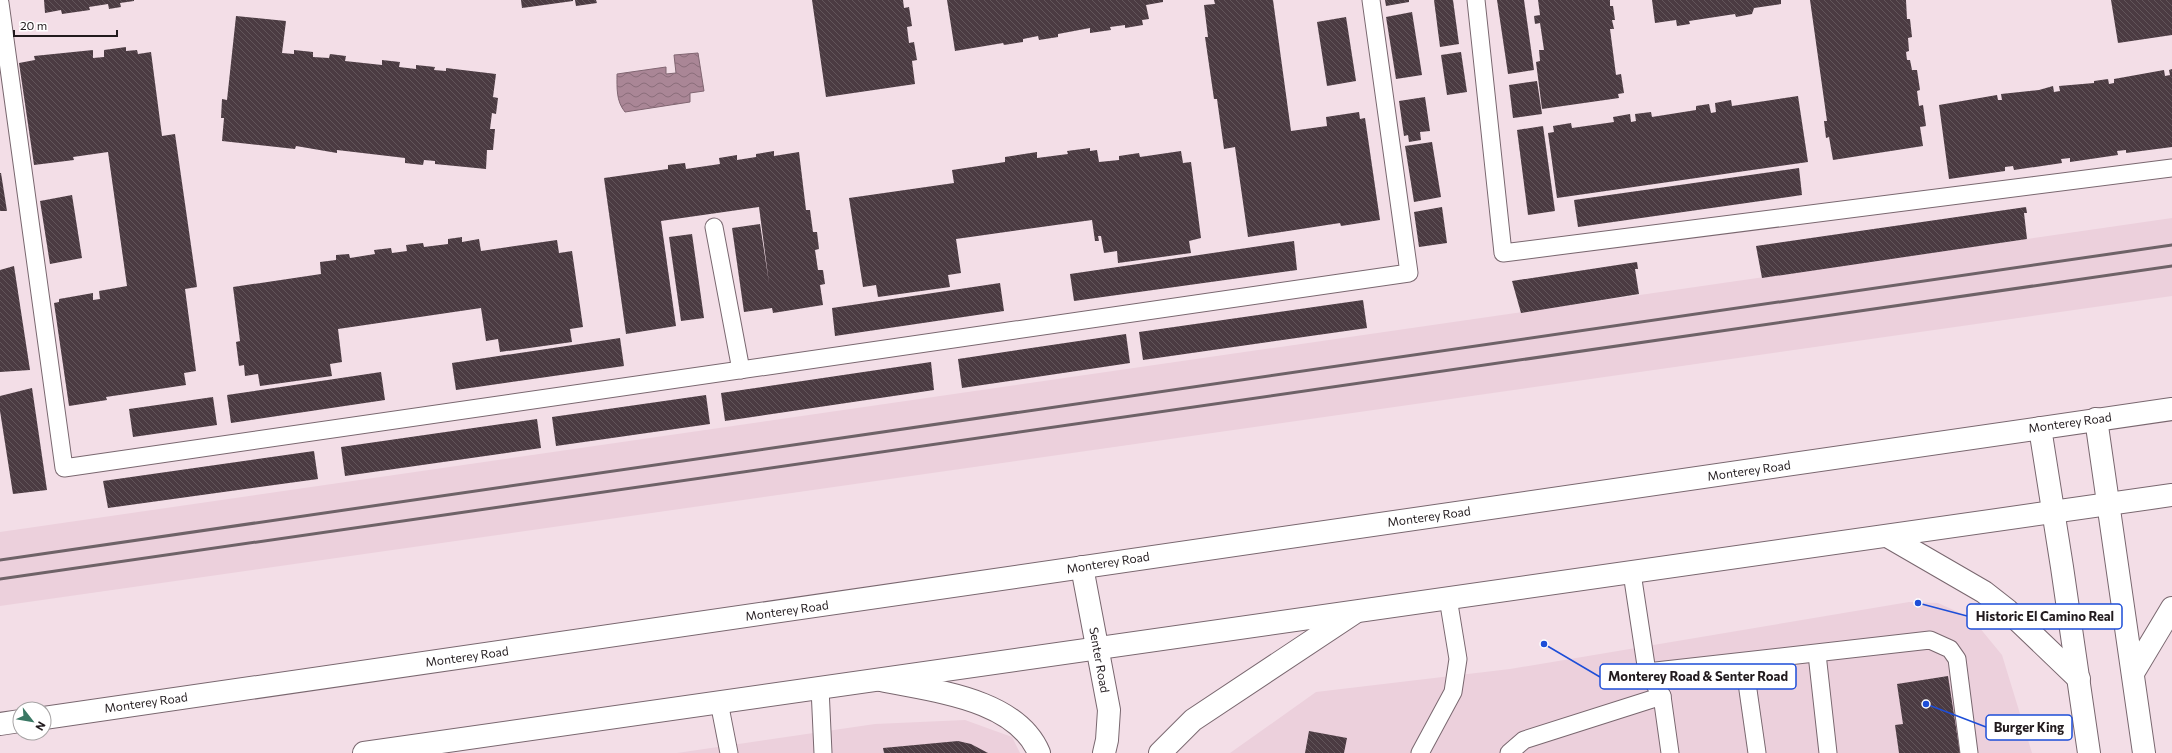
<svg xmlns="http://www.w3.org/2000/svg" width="2172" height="753" viewBox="0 0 2172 753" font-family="Commissioner,sans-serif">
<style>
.built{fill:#ecd0dc}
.water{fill:url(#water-waves);stroke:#816672}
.building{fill:url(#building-back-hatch)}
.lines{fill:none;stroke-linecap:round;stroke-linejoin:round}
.lane-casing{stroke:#79676f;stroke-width:19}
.secondary-casing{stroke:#79676f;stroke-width:24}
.primary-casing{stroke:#79676f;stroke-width:24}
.highway-casing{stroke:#79676f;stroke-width:24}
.lane{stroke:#fff;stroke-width:17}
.secondary{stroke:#fff;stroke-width:22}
.primary{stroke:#fff;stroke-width:22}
.highway{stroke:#fff;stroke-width:22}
.rail{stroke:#6e6267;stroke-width:3}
.labels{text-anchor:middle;stroke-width:4;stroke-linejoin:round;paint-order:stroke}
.street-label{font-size:12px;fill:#221b1e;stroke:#fff}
.leader{fill:none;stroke:#1d4ed8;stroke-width:1.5}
.callout-dot{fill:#1d4ed8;stroke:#fff;stroke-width:1.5}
.callout{fill:#fff;stroke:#1d4ed8;stroke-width:1.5}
.callout-label{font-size:13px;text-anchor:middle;font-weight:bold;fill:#221b1e}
</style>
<defs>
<pattern id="water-waves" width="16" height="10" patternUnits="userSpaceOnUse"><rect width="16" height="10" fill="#aa8696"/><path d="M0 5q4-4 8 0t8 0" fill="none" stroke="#8a6d7a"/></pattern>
<pattern id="building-back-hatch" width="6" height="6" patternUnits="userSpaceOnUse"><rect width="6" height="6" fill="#4b3b42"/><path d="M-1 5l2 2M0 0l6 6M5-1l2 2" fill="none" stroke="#62555a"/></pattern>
</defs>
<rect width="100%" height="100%" fill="#f3dee7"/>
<g class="built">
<path d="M2172 218V296L0 606V532Z"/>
<path d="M1909 602 1938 603 1958 612 1979 627 2002 655 2032 753H1230L1316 692 1510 669Z"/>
<path d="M965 720 1012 737 1020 753H677L875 724Z"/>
</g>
<path class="water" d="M698 53 704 91 690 93V102L625 112C616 101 617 88 617 74L666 67V74L676 73 674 55Z"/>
<g class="building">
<path d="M44 0H134V1L120 3 121 7 109 9 108 4 89 7 90 10 62 14 61 10 45 13Z"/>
<path d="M521 0H573V1L522 8Z"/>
<path d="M575 0H596L597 3 576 6Z"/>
<path d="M812 0H903L904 8 909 7 912 26 907 27 909 43 914 42 917 60 912 61 915 84 826 97Z"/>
<path d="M947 0H1163V2L1146 5 1149 19 1142 20 1143 25 1125 28V25L1110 27 1111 30 1090 33V28L1058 34V37L1039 40 1038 36 1023 39V42L1004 45 1003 43 955 51Z"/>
<path d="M1214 0H1273L1291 131 1327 126 1326 117 1359 112 1360 119 1365 118 1380 220 1341 226 1340 223 1248 237 1235 147 1224 149 1217 99H1214L1205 37H1208L1204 5 1215 4Z"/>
<path d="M1385 0H1409V2L1386 6Z"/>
<path d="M1434 0H1453L1459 44 1440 47Z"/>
<path d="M1497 0H1524L1534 70 1508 74Z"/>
<path d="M1538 0H1610V6H1613L1615 20H1612L1614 29H1610L1616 75 1621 74 1624 93 1618 94 1619 98 1542 109 1536 62 1540 61 1539 50H1544L1540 23 1535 24 1534 16 1540 15Z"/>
<path d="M1652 0H1781V4L1754 8 1752 14 1736 17 1735 14 1689 21 1690 24 1677 26 1676 20 1655 23Z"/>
<path d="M1810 0H1906L1907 19H1910L1912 37 1908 38 1909 51 1906 52 1907 60H1910L1912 70H1917L1920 90 1917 91 1919 106 1923 105 1926 126 1920 127 1923 146 1833 160 1829 137 1826 138 1824 121H1827Z"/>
<path d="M2111 0H2172V35L2118 43Z"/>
<path d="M1412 12 1422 75 1396 79 1386 17Z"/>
<path d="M236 16 286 21 282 53 294 54V50L313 52V57L329 58 330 54 346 56 345 61 382 65V60L400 62 399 67 416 69V65L435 67 434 70 446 71V68L496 74 493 97 498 98 496 114 492 113 490 129H495L493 150H487L486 169 435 164V161L424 160 423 165 405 163V158L337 150V153L296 146 295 149 222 141 224 118H221L222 99 227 100Z"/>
<path d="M1346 17 1356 81 1327 86 1317 22Z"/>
<path d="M126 47V51L137 50 138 54 151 52 162 136 175 134 197 287 185 289 196 371 184 373 186 385 106 397 107 400 69 406 54 303 59 302V299L93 293V300L100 299 99 291 127 286 108 152 73 157 74 160 34 165 19 63 35 60 34 56 93 50V58L104 57V50Z"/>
<path d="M1461 52 1467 92 1447 95 1441 55Z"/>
<path d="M2172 69V147L2126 153V150L2117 151 2118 155 2070 162V158L2061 159 2062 163 2014 170 2013 166 2005 167V171L1949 179 1939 105 1997 95 1998 100H2002L2001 94 2039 90 2053 86 2054 92 2060 91 2059 86 2094 83V81L2108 79 2109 84 2114 83V79L2164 70 2165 76 2170 75 2169 70Z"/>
<path d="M1537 81 1542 114 1513 118 1509 85Z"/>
<path d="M1798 96 1808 162 1557 198 1548 133 1554 132 1553 126 1571 123 1572 128 1614 122 1613 117 1630 114 1631 122 1636 121 1635 114 1651 112 1652 117 1696 110V106L1709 104 1711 113 1716 112 1715 103 1731 100 1732 106Z"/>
<path d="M1425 97 1430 131 1420 132 1421 140 1409 142 1408 135 1404 136 1399 101Z"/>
<path d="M1543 126 1555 211 1528 215 1517 130Z"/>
<path d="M1432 142 1441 197 1414 202 1405 146Z"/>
<path d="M1090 148V151L1097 150 1099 162 1119 160V156L1139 153 1140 157 1181 151 1183 163 1191 162 1201 238 1189 241 1191 253 1118 263 1117 251 1104 253 1101 236H1098L1099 241H1095L1092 220 956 239 961 273 948 275 950 287 878 297 876 285 863 287 849 198 954 183 952 170 1005 162V157L1037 152V158L1068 154 1067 151Z"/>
<path d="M774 151V156L799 152 806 210H810L813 232H817L819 249 815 250 818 270H823L825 284 820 285 823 305 773 313 772 308 744 312 732 228 760 224 769 283 759 207 661 221 676 326 626 334 604 178 668 169V165L685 163 686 169 720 164 719 158 737 155V160L756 157V154Z"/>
<path d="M1799 168 1802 195 1578 227 1574 200Z"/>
<path d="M0 173H1L7 211H0Z"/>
<path d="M72 195 82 258 50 264 40 201Z"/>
<path d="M1442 207 1447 243 1419 247 1414 212Z"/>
<path d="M2026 207 2027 213H2024L2027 239 1762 278 1756 246Z"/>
<path d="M692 234 704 318 681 321 669 237Z"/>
<path d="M462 237V242L479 239 481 251 557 240 559 253 572 251 583 327 570 329 572 342 500 352 498 339 486 341 481 308 338 329 342 362 330 364 332 376 260 386 258 374 245 376 244 365 239 366 236 342 240 341 233 287 321 274 320 262 336 260V255L349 254 350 258 375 254 374 250 391 248 392 253 407 251 406 245 423 243 424 247 448 244V239Z"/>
<path d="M1294 241 1297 270 1074 301 1070 274Z"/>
<path d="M1637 262 1638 269H1635L1639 294 1521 313 1512 281Z"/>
<path d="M14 266 30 370 0 372V270Z"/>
<path d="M1000 283 1004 311 835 336 832 308Z"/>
<path d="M1363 300 1367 328 1143 360 1139 332Z"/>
<path d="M1126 334 1130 363 962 388 958 359Z"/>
<path d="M620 338 624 366 456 390 452 363Z"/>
<path d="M931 362 934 390 725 421 721 393Z"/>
<path d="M381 372 385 400 231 423 227 395Z"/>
<path d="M32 388 47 490 13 494 0 411V396Z"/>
<path d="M706 395 710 424 556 446 552 417Z"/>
<path d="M213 397 217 425 133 437 129 409Z"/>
<path d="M537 419 541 448 345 476 341 447Z"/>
<path d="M314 451 318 479 108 508 103 481Z"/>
<path d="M1948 676 1960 753H1899L1895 725 1903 724 1897 684Z"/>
<path d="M1309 731 1347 738 1344 753H1305Z"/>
<path d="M958 741 971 744 988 753H884L883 748Z"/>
</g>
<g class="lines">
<g class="lane-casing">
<g id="lane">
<path d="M1476 0 1503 253 2172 168"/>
<path d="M0 3 64 468 1409 273 1371 0"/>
<path d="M714 227 741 370"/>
<path d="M1632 573 1647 672 1662 696 1670 753"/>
<path d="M1817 654 1828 753"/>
<path d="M1744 662 1757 753"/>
<path d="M1647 672 1930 640 1950 649 1957 659 1969 753"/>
<path d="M820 688 823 753"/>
<path d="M719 702 729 753"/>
<path d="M1420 753 1453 692 1458 659 1448 598"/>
<path d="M1509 753 1524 740 1662 696"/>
</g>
</g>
<g class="secondary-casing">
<g id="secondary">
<path d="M1082 567 1109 710 1107 740 1104 753"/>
<path d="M881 680C932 691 1016 698 1039 753"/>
<path d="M1160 753 1193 720 1354 613"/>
</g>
</g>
<g class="primary-casing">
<g id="primary">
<path d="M44 718 2172 409"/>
<path d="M0 724 20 721"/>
<path d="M364 753 2172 495"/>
</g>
</g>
<g class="highway-casing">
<g id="highway">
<path d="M2096 419 2144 753"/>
<path d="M2040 428 2062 567 2089 753"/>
<path d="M1889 537 1984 592 2007 610 2079 679"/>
<path d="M2133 673 2172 608"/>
</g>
</g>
<use href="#lane" class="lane"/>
<use href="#secondary" class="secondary"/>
<use href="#primary" class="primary"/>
<use href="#highway" class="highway"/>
<g class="rail">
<path d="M0 560 2172 245"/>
<path d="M0 579 2172 266"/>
</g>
</g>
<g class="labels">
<g class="street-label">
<text transform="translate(2070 423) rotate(-8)" y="4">Monterey Road</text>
<text transform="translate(1749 471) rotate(-8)" y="4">Monterey Road</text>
<text transform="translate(1429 517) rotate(-8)" y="4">Monterey Road</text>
<text transform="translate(1108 563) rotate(-9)" y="4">Monterey Road</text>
<text transform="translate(787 611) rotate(-8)" y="4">Monterey Road</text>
<text transform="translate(467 657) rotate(-8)" y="4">Monterey Road</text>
<text transform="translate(1099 660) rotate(80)" y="4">Senter Road</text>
<text transform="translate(146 703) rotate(-8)" y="4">Monterey Road</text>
</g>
</g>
<path class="leader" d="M1918 603L1967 616M1544 644L1600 677M1926 704L1986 727"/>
<g class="callout-dot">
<circle cx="1918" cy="603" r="4"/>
<circle cx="1544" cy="644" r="4"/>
<circle cx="1926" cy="704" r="4"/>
</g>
<g class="callout">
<rect x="1967" y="604" width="155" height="25" rx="4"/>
<rect x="1600" y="664" width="196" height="25" rx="4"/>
<rect x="1986" y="715" width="86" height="25" rx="4"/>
</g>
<g class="callout-label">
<text x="2045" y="621">Historic El Camino Real</text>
<text x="1698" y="681">Monterey Road &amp; Senter Road</text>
<text x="2029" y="732">Burger King</text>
</g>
<g transform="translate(32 721) rotate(121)"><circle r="19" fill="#ffffff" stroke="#a7a4a5"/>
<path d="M0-3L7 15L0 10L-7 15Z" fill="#3a7864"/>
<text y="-6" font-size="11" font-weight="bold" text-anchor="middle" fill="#221b1e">N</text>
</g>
<path d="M14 30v6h103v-6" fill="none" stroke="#221b1e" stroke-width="2"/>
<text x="20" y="30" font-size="12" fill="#221b1e" stroke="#ffffff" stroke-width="3" paint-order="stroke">20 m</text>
</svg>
